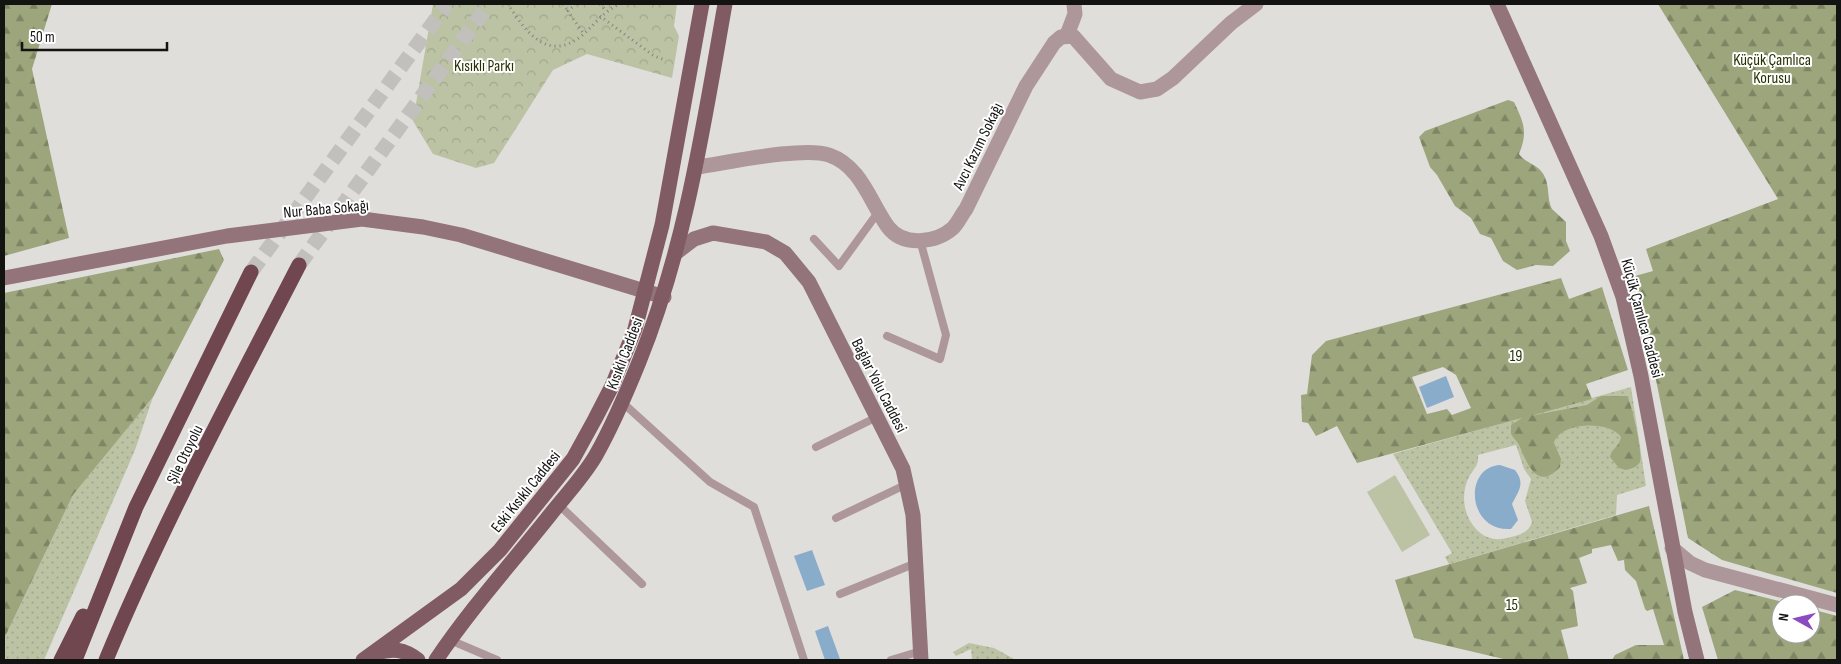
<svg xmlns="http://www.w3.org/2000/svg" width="1841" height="664" viewBox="0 0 1841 664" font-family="'Sofia Sans Condensed',sans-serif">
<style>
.grass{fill:url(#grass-dots);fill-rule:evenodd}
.forest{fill:url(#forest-firs);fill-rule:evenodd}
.park{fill:url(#park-crowns)}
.pitch{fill:#bcc3a4}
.water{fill:#8aaccb}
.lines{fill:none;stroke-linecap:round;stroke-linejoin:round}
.highway-tunnel{stroke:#c1c0bd;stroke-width:15;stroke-dasharray:15 8;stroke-linecap:butt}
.path{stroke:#838280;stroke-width:3;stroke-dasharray:1 4;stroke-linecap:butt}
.lane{stroke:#ad979b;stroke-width:8}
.street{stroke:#ad979b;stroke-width:15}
.secondary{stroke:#93747a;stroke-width:15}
.primary{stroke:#805b63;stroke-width:15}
.highway{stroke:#70464f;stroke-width:15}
.labels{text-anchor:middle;stroke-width:4;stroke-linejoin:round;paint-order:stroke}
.park-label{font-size:16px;fill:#293000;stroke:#fff}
.street-label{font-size:16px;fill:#131312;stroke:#fff}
</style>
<defs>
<pattern id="grass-dots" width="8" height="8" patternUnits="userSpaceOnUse" patternTransform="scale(1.25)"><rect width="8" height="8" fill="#bcc3a4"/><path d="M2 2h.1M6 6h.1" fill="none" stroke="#a1a78c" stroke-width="1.8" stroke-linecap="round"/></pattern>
<pattern id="forest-firs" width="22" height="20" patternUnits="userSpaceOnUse" patternTransform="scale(1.25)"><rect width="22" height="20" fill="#9ca57c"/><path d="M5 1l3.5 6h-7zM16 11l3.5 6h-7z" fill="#7e8564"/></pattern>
<pattern id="park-crowns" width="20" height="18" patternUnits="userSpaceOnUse" patternTransform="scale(1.25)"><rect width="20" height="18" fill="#bcc3a4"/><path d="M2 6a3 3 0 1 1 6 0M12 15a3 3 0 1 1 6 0" fill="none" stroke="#a1a78c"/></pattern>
</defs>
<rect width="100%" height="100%" fill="#e0dedb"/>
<g class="grass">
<path d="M1631 387 1646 486 1617 495 1616 515 1449 564 1445 557 1452 553 1393 454ZM1516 445 1524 469 1531 479 1525 501 1532 522C1529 532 1520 535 1511 537 1497 541 1487 540 1476 529 1463 515 1460 493 1470 475 1475 467 1479 465 1478 455Z"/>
<path d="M153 397 135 450 44 660H4V639L73 495Z"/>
<path d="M969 643 994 648 1016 660H972L971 649 956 656 953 652Z"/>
</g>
<g class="forest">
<path d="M4 4H52L32 69 69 238 4 256Z"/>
<path d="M1658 4H1837V593L1722 560 1688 538 1635 276 1653 271 1646 249 1778 199Z"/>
<path d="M1508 100 1514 102C1524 123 1528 132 1519 154 1526 163 1535 164 1541 171 1551 183 1546 197 1552 209L1566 222V241L1570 251 1553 266 1536 265 1517 270 1503 261 1491 238 1480 234 1471 218 1455 206 1437 175 1430 167 1419 137 1425 131Z"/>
<path d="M219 249 224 260 153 397 73 495 4 639V293Z"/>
<path d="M1561 278 1569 299 1602 287 1628 370 1586 384 1592 399 1530 416 1587 405 1601 396H1627C1632 404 1643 454 1640 462 1637 467 1631 469 1626 470L1619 468 1610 457C1611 449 1620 446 1621 437 1609 420 1560 422 1554 443L1561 459 1560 467C1538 491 1528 466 1520 447 1518 442 1514 439 1511 434V425L1522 418 1357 463 1337 426 1316 436 1308 423 1302 422 1301 395 1307 394 1312 355 1326 341ZM1443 367 1456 375 1471 408 1452 415 1447 409 1427 414 1412 377Z"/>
<path d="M1649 506 1684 660H1612L1615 655 1636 645H1664L1653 609 1647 611 1645 609 1636 581 1625 570 1624 560 1618 561 1611 545 1592 549V553L1579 558 1587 583 1570 588 1573 591 1578 626 1561 630 1569 660H1508L1414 638 1395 580Z"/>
<path d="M1735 590 1791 604H1781V634H1811V609L1837 616V660H1718L1702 607Z"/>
</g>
<path class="park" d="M433 4H677L674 26 679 36 672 78 587 54 553 70 494 163 476 168 433 154 413 121Z"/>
<path class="pitch" d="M1395 475 1430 535 1402 552 1367 492Z"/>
<g class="water">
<path d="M1446 376 1454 397 1427 408 1419 387Z"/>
<path d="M1500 465 1515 470C1526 484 1518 492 1512 504L1518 520 1511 529C1467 532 1463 467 1500 465Z"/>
<path d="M812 550 825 585 807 591 794 556Z"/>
<path d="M828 626 840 659 825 660 815 631Z"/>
</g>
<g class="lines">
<g class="highway-tunnel">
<path d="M299 265 489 4"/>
<path d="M251 272 447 4"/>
</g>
<g class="path">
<path d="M508 4C522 26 543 59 574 41 590 32 599 14 619 4"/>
<path d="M563 4 568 11"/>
<path d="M576 4 568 11 583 33"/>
<path d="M600 4 606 11"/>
<path d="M600 16 654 56 665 60"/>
</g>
<g class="lane">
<path d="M814 239 839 266 879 211"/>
<path d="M887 336 940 359 946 335 920 240"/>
<path d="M623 403 710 482 754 507 804 660"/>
<path d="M816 447 877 417"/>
<path d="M558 504 642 584"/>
<path d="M836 518 907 484"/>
<path d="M840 594 916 563"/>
<path d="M450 640 497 660"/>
<path d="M891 660 921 651"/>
</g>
<g class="street">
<path d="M1067 35 1075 14 1074 4"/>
<path d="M697 167C726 163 804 146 829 155 861 166 870 202 888 227 903 247 936 243 953 228 958 223 962 214 966 209L1026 86 1054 43 1061 37 1073 36 1111 79 1140 92 1157 89 1173 78 1231 23 1256 4"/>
<path d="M1672 548 1690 563 1705 570 1837 605"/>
</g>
<g class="secondary">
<path d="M1497 4 1601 236 1623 297 1641 376 1685 612 1697 660"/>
<path d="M677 252 694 239 713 233 766 242 785 253 809 282 903 469 913 515 921 660"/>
<path d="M4 278 227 236 362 219 423 227 461 235 664 297"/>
</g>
<g class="primary">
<path d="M376 653C393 648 404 649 418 660"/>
<path d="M363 660 461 589 500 550 573 459 595 419 612 386 635 329 662 225 702 4"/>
<path d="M436 660C471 608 511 564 550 515 565 496 584 476 596 455 613 425 626 394 639 362 686 245 703 128 725 4"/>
</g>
<g class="highway">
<path d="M61 660 83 616"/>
<path d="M75 660 136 507 251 272"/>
<path d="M106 660C162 525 232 395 299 265"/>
</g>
</g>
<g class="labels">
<g class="park-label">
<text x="1772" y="65">Küçük Çamlıca<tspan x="1772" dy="18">Korusu</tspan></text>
<text x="484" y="71">Kısıklı Parkı</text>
<text x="1516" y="361">19</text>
<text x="1512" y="610">15</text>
</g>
<g class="street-label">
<text transform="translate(977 146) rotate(-64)" y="6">Avcı Kazım Sokağı</text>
<text transform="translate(326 208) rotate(-5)" y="6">Nur Baba Sokağı</text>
<text transform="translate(1643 318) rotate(75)" y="6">Küçük Çamlıca Caddesi</text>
<text transform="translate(624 353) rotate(-69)" y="6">Kısıklı Caddesi</text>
<text transform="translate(880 385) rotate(63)" y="6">Bağlar Yolu Caddesi</text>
<text transform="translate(184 454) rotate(-64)" y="6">Şile Otoyolu</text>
<text transform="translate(525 491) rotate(-51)" y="6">Eski Kısıklı Caddesi</text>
</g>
</g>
<rect width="1841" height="664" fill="none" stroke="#131312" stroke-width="10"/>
<g transform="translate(1796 619) rotate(278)"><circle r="24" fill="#ffffff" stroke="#a1a1a0"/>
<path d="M0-4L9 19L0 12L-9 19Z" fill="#8d4bc0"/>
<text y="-8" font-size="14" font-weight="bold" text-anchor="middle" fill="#131312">N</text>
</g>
<path d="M22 42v8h145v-8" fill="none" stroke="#131312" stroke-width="2.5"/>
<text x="30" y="42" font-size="15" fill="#131312" stroke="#ffffff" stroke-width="4" paint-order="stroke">50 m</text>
</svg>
